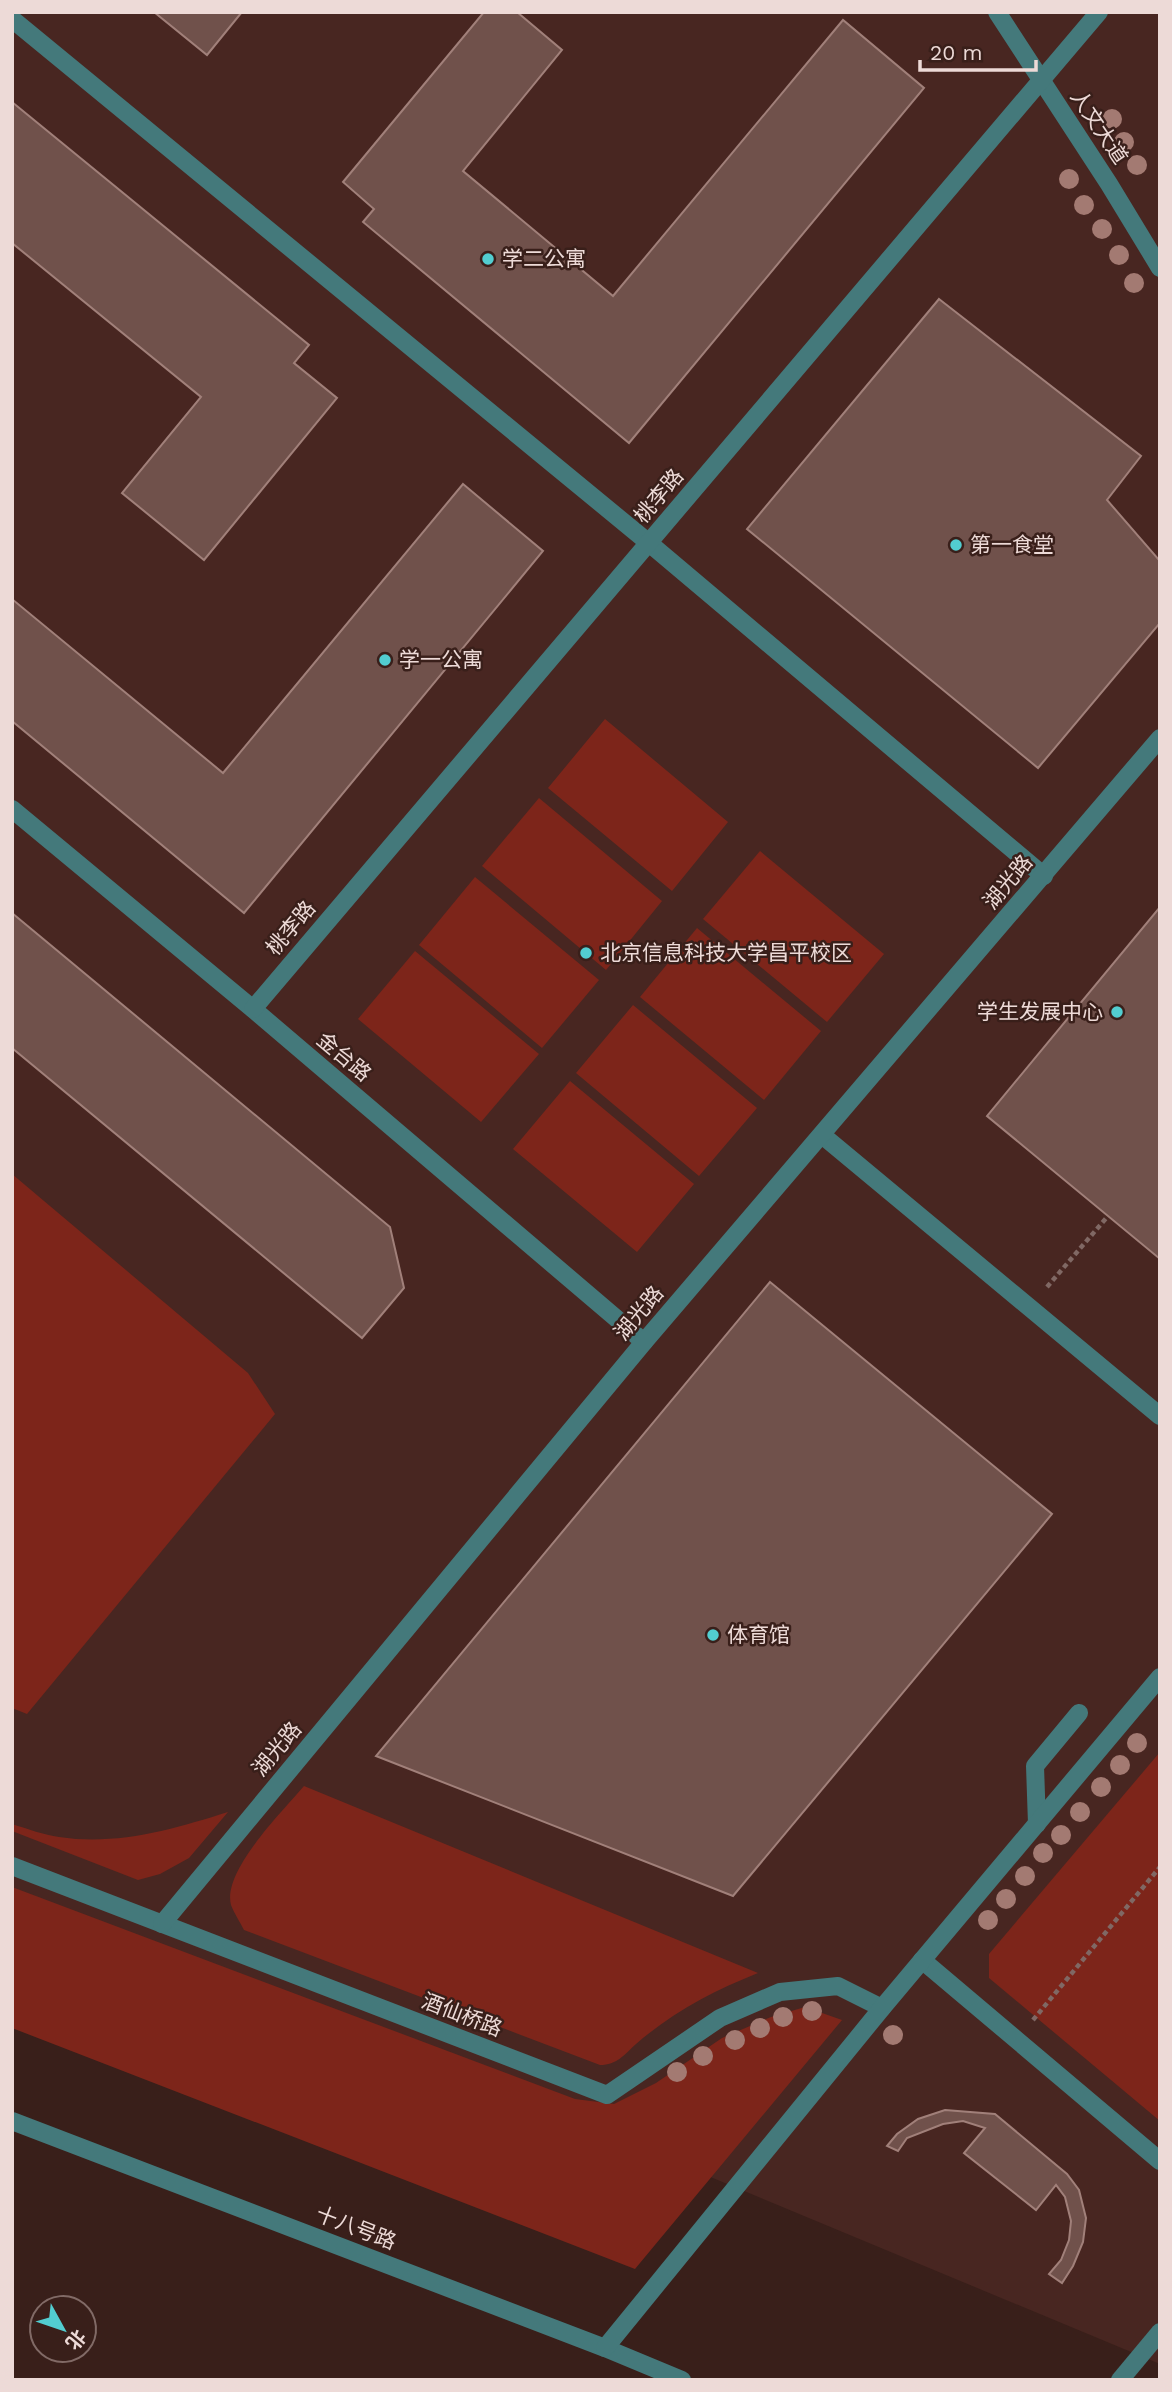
<svg xmlns="http://www.w3.org/2000/svg" width="1172" height="2392" viewBox="0 0 1172 2392" font-family="'Work Sans','Noto Sans SC',sans-serif">
<style>
.built{fill:#482621}
.green{fill:#7d251a}
.building{fill:#70514b;stroke:#a1807a;stroke-width:2}
.lines{fill:none;stroke-linecap:round;stroke-linejoin:round}
.path{stroke:#806864;stroke-width:4.5;stroke-dasharray:5 3.5;stroke-linecap:butt}
.minor{stroke:#44797b;stroke-width:18}
.tree{fill:#a37a72}
.poi-dot{fill:#52cdd0;stroke:#391f1a;stroke-width:2.5}
.labels{text-anchor:middle;stroke-width:5;stroke-linejoin:round;paint-order:stroke}
.street-label{font-size:21px;fill:#eddad7;stroke:#391f1a}
.poi-label{font-size:21px;fill:#eddad7;stroke:#391f1a;text-anchor:start}
</style>
<rect width="100%" height="100%" fill="#391f1a"/>
<path class="built" d="M12 12H1160V2364L114 1929 12 1893Z"/>
<g class="green">
<path d="M605 719 728 822 672 891 548 788Z"/>
<path d="M539 798 662 901 606 970 482 866Z"/>
<path d="M760 851 884 954 827 1022 703 919Z"/>
<path d="M475 877 599 980 542 1048 419 945Z"/>
<path d="M697 928 821 1031 764 1100 640 997Z"/>
<path d="M415 951 539 1054 481 1122 358 1019Z"/>
<path d="M633 1005 757 1108 699 1176 576 1073Z"/>
<path d="M570 1081 694 1184 637 1252 513 1149Z"/>
<path d="M12 1174 248 1373 275 1414 27 1714 12 1708Z"/>
<path d="M1160 1752V2121L989 1978V1954Z"/>
<path d="M304 1786 758 1973C713 1991 673 2012 636 2044 624 2055 617 2065 600 2065L244 1930C240 1922 234 1913 231 1905 222 1871 283 1811 304 1786Z"/>
<path d="M228 1812 189 1858 160 1874 138 1880 12 1831V1824C28 1829 44 1835 59 1837 117 1846 174 1829 228 1812Z"/>
<path d="M12 1887 575 2099 614 2104 656 2083 722 2038 771 2017 805 2007 842 2020 635 2269 12 2028Z"/>
</g>
<g class="building">
<path d="M154 12H242L207 55Z"/>
<path d="M484 12H517L562 50 463 171 613 296 843 20 924 88 629 443 363 222 374 209 343 182Z"/>
<path d="M12 102 309 345 294 363 337 398 204 560 122 493 201 397 12 243Z"/>
<path d="M939 299 1141 456 1107 500 1160 561V623L1038 768 747 529Z"/>
<path d="M463 484 543 551 244 913 12 721V599L223 773Z"/>
<path d="M1160 907V1259L987 1116Z"/>
<path d="M12 913 390 1227 404 1288 362 1338 12 1048Z"/>
<path d="M770 1282 1052 1514 733 1896 376 1756Z"/>
<path d="M945 2110 995 2114 1067 2174 1079 2190 1086 2218 1083 2242 1073 2266 1062 2283 1049 2274 1061 2260 1069 2240 1071 2221 1065 2197 1056 2185 1036 2210 964 2153 985 2128 963 2121 943 2124 907 2138 898 2151 887 2146 897 2134 918 2119Z"/>
</g>
<g class="lines">
<g class="path">
<path d="M1047 1287 1108 1216"/>
<path d="M1033 2020 1160 1867"/>
</g>
<g class="minor">
<path d="M997 12 1109 184 1160 268"/>
<path d="M12 19 649 543 1044 876"/>
<path d="M12 809 253 1009 644 1342"/>
<path d="M253 1009 1099 12"/>
<path d="M822 1135 1160 1416"/>
<path d="M1037 1824 1035 1766 1079 1713"/>
<path d="M12 1866 607 2095 720 2018 780 1992 838 1986 882 2008"/>
<path d="M162 1924 644 1342 1160 738"/>
<path d="M922 1960 1160 2161"/>
<path d="M12 2121 605 2348 682 2380"/>
<path d="M605 2348 882 2008 1160 1677"/>
<path d="M1120 2380 1160 2332"/>
</g>
</g>
<g class="tree">
<circle cx="1112" cy="119" r="10"/>
<circle cx="1124" cy="142" r="10"/>
<circle cx="1137" cy="165" r="10"/>
<circle cx="1069" cy="179" r="10"/>
<circle cx="1084" cy="205" r="10"/>
<circle cx="1102" cy="229" r="10"/>
<circle cx="1119" cy="255" r="10"/>
<circle cx="1134" cy="283" r="10"/>
<circle cx="1137" cy="1743" r="10"/>
<circle cx="1120" cy="1765" r="10"/>
<circle cx="1101" cy="1787" r="10"/>
<circle cx="1080" cy="1812" r="10"/>
<circle cx="1061" cy="1835" r="10"/>
<circle cx="1043" cy="1853" r="10"/>
<circle cx="1025" cy="1876" r="10"/>
<circle cx="1006" cy="1899" r="10"/>
<circle cx="988" cy="1920" r="10"/>
<circle cx="812" cy="2011" r="10"/>
<circle cx="783" cy="2017" r="10"/>
<circle cx="760" cy="2028" r="10"/>
<circle cx="893" cy="2035" r="10"/>
<circle cx="735" cy="2040" r="10"/>
<circle cx="703" cy="2056" r="10"/>
<circle cx="677" cy="2072" r="10"/>
</g>
<g class="poi-dot">
<circle cx="488" cy="259" r="7"/>
<circle cx="956" cy="545" r="7"/>
<circle cx="385" cy="660" r="7"/>
<circle cx="586" cy="953" r="7"/>
<circle cx="1117" cy="1012" r="7"/>
<circle cx="713" cy="1635" r="7"/>
</g>
<g class="labels">
<g class="street-label">
<text transform="translate(1099 127) rotate(56)" y="7">人文大道</text>
<text transform="translate(659 496) rotate(-50)" y="7">桃李路</text>
<text transform="translate(1008 882) rotate(-50)" y="7">湖光路</text>
<text transform="translate(291 928) rotate(-50)" y="7">桃李路</text>
<text transform="translate(344 1057) rotate(40)" y="7">金台路</text>
<text transform="translate(639 1313) rotate(-50)" y="7">湖光路</text>
<text transform="translate(277 1749) rotate(-50)" y="7">湖光路</text>
<text transform="translate(462 2015) rotate(21)" y="7">酒仙桥路</text>
<text transform="translate(356 2228) rotate(21)" y="7">十八号路</text>
</g>
<g class="poi-label">
<text x="502" y="266">学二公寓</text>
<text x="970" y="552">第一食堂</text>
<text x="399" y="667">学一公寓</text>
<text x="600" y="960">北京信息科技大学昌平校区</text>
<text x="1103" y="1019" text-anchor="end">学生发展中心</text>
<text x="727" y="1642">体育馆</text>
</g>
</g>
<rect width="1172" height="2392" fill="none" stroke="#eddad7" stroke-width="28"/>
<g transform="translate(63 2329) rotate(130)"><circle r="33" fill="#391f1a" stroke="#816a66" stroke-width="2"/>
<path d="M0-5L12 26L0 18L-12 26Z" fill="#52cdd0"/>
<text y="-10" font-size="19" font-weight="bold" text-anchor="middle" fill="#eddad7">北</text>
</g>
<path d="M920 60v10h116v-10" fill="none" stroke="#eddad7" stroke-width="3.5"/>
<text x="930" y="60" font-size="21" fill="#eddad7" stroke="#391f1a" stroke-width="5" paint-order="stroke">20 m</text>
</svg>
